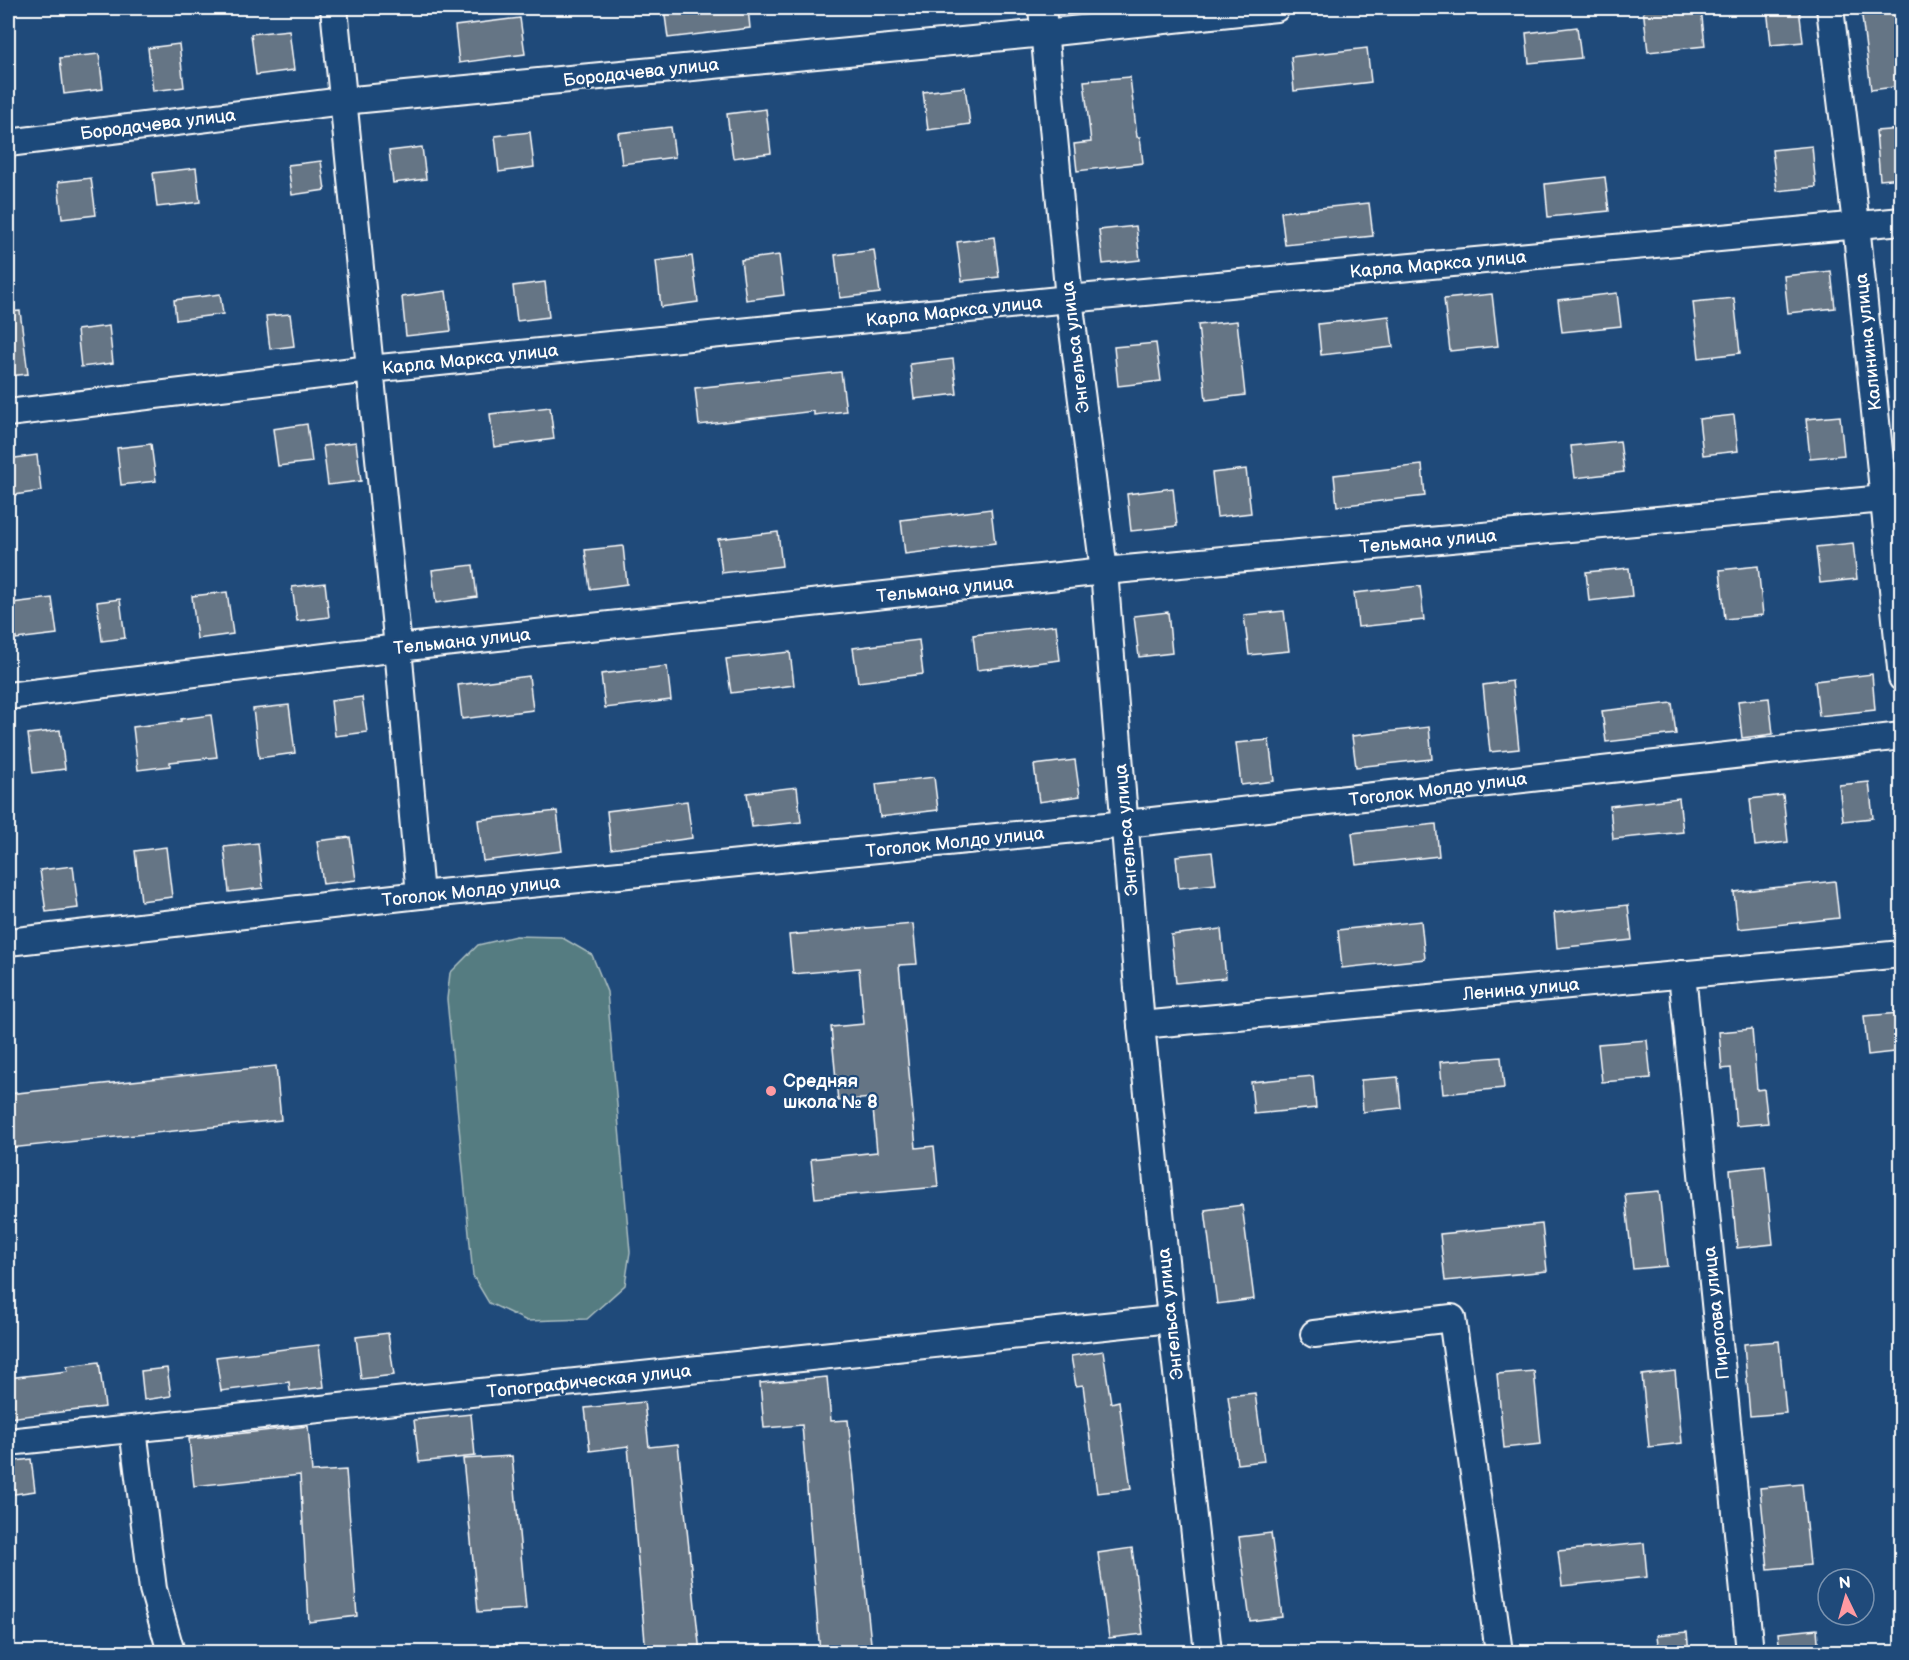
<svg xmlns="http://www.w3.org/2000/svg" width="1909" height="1660" viewBox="0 0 1909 1660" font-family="'Balsamiq Sans',sans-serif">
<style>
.green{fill:#557b81;stroke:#aabdc0;stroke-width:1.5}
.building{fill:#657485;stroke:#fff;stroke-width:1.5}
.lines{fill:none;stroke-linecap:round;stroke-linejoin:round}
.minor-casing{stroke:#fff;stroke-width:30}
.minor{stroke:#1f4a7a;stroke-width:26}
.poi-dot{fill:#ff9aa2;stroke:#1f4a7a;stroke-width:2}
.labels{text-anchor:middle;stroke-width:4.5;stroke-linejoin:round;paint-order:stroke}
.street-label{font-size:18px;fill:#fff;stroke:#1f4a7a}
.poi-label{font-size:18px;font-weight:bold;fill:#fff;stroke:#1f4a7a;text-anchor:start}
</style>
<rect width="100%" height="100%" fill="#1f4a7a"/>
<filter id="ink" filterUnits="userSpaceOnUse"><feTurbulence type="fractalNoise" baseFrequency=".0167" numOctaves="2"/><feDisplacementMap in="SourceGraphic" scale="12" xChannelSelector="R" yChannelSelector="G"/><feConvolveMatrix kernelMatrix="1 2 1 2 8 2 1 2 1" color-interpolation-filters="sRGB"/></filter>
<g filter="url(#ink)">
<path class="green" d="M516 936 561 937 592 955 607 992 630 1252 625 1285 587 1319 527 1321 489 1303 473 1276 447 999 450 973 478 945Z"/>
<g class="building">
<path d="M664 8H748L750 28 668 38Z"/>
<path d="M1643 8H1701L1705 46 1648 52Z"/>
<path d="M1767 8H1799L1803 42 1771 45Z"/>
<path d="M1861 8H1902V86L1871 90Z"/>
<path d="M520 18 525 54 459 63 455 26Z"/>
<path d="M1577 27 1581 58 1529 63 1526 33Z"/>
<path d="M289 30 294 70 256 75 251 34Z"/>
<path d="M179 44 184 87 153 91 148 48Z"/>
<path d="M1367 48 1371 82 1294 91 1291 57Z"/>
<path d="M99 54 103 89 64 94 60 58Z"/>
<path d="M1130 77 1137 137H1140L1143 163 1077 171 1074 144 1091 142 1084 81Z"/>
<path d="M965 87 970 124 928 130 923 92Z"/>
<path d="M766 109 771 153 733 158 727 114Z"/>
<path d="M671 127 675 157 622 164 618 133Z"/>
<path d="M1902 129V178L1880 180 1876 131Z"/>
<path d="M530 132 534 167 499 172 495 136Z"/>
<path d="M1812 146 1816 187 1777 191 1772 150Z"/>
<path d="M422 147 426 179 393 183 389 151Z"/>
<path d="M321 161 325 190 292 195 288 165Z"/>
<path d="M196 168 200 202 157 207 153 173Z"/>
<path d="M1605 177 1609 211 1548 217 1545 184Z"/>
<path d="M91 178 96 215 62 219 58 182Z"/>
<path d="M1369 203 1373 236 1285 245 1281 212Z"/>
<path d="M1136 226 1140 260 1103 264 1099 230Z"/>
<path d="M994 237 999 277 962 281 957 242Z"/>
<path d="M874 250 880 293 840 298 835 255Z"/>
<path d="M779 255 784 295 746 300 741 260Z"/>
<path d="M692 256 698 302 661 307 656 261Z"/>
<path d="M1831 271 1835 308 1788 313 1784 276Z"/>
<path d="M545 282 549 317 517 321 513 286Z"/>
<path d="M446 291 451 331 406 336 402 297Z"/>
<path d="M1617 293 1621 326 1562 332 1558 300Z"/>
<path d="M220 294 223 314 176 320 174 300Z"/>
<path d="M1492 294 1498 346 1450 351 1444 299Z"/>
<path d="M1734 298 1740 353 1699 358 1693 302Z"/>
<path d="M20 311 28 374 8 376V312Z"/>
<path d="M290 314 294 346 270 349 266 316Z"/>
<path d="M1389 316 1393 347 1321 355 1318 324Z"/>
<path d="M1237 321 1245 395 1206 400 1198 325Z"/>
<path d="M109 326 113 363 81 367 77 330Z"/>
<path d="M1156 343 1161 381 1118 386 1114 347Z"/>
<path d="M953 359 957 394 914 399 910 364Z"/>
<path d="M841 372 846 411 814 415V411L699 425 695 388Z"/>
<path d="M550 407 554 439 494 447 490 414Z"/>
<path d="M1734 415 1738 451 1703 455 1699 419Z"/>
<path d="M1840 416 1844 455 1810 458 1806 419Z"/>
<path d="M307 424 312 462 278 466 273 429Z"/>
<path d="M1620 441 1624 472 1575 478 1571 446Z"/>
<path d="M356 442 361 481 328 485 323 446Z"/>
<path d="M151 444 156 481 121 485 117 448Z"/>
<path d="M37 455 41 491 8 496V459Z"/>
<path d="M1422 465 1425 496 1337 506 1334 475Z"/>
<path d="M1246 469 1251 513 1217 517 1212 473Z"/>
<path d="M1173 488 1177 526 1131 531 1127 494Z"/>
<path d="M991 509 995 543 905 554 901 520Z"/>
<path d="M778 532 782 566 722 573 718 539Z"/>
<path d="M1853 543 1857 579 1820 583 1816 547Z"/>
<path d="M623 546 627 584 590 589 585 550Z"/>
<path d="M473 565 477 597 436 603 432 570Z"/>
<path d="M1758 566 1763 615 1725 619 1720 570Z"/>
<path d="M1629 568 1632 596 1589 601 1586 572Z"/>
<path d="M325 583 329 617 297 621 292 587Z"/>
<path d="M1420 586 1424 620 1358 627 1354 593Z"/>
<path d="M227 592 233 634 197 639 192 596Z"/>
<path d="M52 598 57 634 16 639 12 603Z"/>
<path d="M120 599 125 638 102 641 97 602Z"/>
<path d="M1284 611 1289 651 1249 655 1244 615Z"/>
<path d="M1168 612 1172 653 1139 657 1134 616Z"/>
<path d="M1056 625 1060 660 977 670 973 635Z"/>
<path d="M919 640 923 674 858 682 853 648Z"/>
<path d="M790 652 794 685 731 693 726 659Z"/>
<path d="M667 666 671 700 605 708 601 674Z"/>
<path d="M1872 674 1875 710 1819 716 1815 681Z"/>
<path d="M529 676 533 710 462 719 458 685Z"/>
<path d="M1512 681 1519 749 1490 752 1483 685Z"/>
<path d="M362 697 367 732 335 736 331 701Z"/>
<path d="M1769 698 1773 734 1742 738 1738 701Z"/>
<path d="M1672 703 1676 734 1606 742 1602 711Z"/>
<path d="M289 705 295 753 259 758 253 709Z"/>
<path d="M211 715 217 757 170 762V766L138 770 133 727 181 721V719Z"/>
<path d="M1429 727 1432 759 1356 767 1352 736Z"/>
<path d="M60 730 65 769 33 773 28 734Z"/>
<path d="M1269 740 1274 781 1241 785 1236 743Z"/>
<path d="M1075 760 1080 796 1039 802 1034 765Z"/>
<path d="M934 777 938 810 880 817 876 784Z"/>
<path d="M1869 782 1873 818 1843 821 1839 785Z"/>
<path d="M797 787 801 822 752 827 747 793Z"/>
<path d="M1783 795 1788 842 1755 846 1750 799Z"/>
<path d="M1679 798 1683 832 1613 839 1610 806Z"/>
<path d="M687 801 692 838 611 849 607 811Z"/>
<path d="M557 811 562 851 483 861 478 820Z"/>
<path d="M1436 824 1439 856 1356 865 1352 833Z"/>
<path d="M350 837 356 880 323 884 317 841Z"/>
<path d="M258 843 263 888 229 892 224 847Z"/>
<path d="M166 847 172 897 141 901 135 851Z"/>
<path d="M1212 852 1216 884 1179 888 1176 856Z"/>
<path d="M73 866 78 908 46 912 40 870Z"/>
<path d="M1835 881 1839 918 1738 929 1734 892Z"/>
<path d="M1628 905 1632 940 1557 948 1554 913Z"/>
<path d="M1421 921 1425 959 1342 968 1338 930Z"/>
<path d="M913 924 917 964 899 965 916 1148 934 1146 938 1187 815 1198 811 1159 877 1152 872 1098 838 1101 831 1027 864 1024 859 968 793 974 789 935Z"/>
<path d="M1221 929 1226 978 1176 983 1171 935Z"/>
<path d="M1900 1013 1902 1051 1868 1055 1864 1016Z"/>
<path d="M1752 1029 1757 1090 1764 1089 1768 1123 1736 1126 1731 1068 1722 1069 1719 1032Z"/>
<path d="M1647 1040 1651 1078 1602 1082 1598 1044Z"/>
<path d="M1501 1057 1504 1088 1443 1094 1440 1062Z"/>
<path d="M276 1066 281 1120 10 1148 8 1094Z"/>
<path d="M1313 1076 1316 1108 1254 1114 1251 1082Z"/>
<path d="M1398 1077 1401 1108 1363 1112 1361 1080Z"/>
<path d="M1765 1166 1773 1244 1737 1248 1730 1170Z"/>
<path d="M1659 1191 1667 1266 1633 1269 1625 1194Z"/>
<path d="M1242 1205 1254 1299 1217 1304 1205 1210Z"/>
<path d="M1542 1224 1547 1271 1445 1281 1440 1234Z"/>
<path d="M388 1333 394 1375 361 1379 356 1337Z"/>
<path d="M1779 1341 1786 1413 1750 1416 1744 1344Z"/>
<path d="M319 1345 324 1387 290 1391 289 1382 221 1391 216 1357Z"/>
<path d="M1103 1351 1111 1403 1119 1401 1131 1489 1097 1493 1083 1385 1076 1386 1071 1356Z"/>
<path d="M99 1362 105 1407 8 1418V1378L68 1371 67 1366Z"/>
<path d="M167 1368 171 1396 144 1400 141 1371Z"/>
<path d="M1534 1371 1541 1444 1504 1448 1497 1374Z"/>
<path d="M1675 1371 1682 1443 1649 1447 1642 1375Z"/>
<path d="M827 1377 831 1421 848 1420 872 1653H820L802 1425 764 1428 760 1383Z"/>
<path d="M1255 1393 1264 1461 1237 1464 1228 1396Z"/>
<path d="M644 1402 649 1447 678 1444 700 1653H646L628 1446 590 1451 585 1408Z"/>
<path d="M471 1414 475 1456 419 1462 414 1420Z"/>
<path d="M308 1426 312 1472 346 1470 357 1616 309 1622 300 1475 194 1486 189 1439Z"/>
<path d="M512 1456 526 1609 478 1612 463 1459Z"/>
<path d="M31 1459 35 1491 8 1495V1462Z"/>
<path d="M1802 1484 1810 1565 1768 1569 1760 1488Z"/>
<path d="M1271 1533 1282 1617 1250 1621 1239 1537Z"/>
<path d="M1644 1543 1647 1577 1562 1586 1558 1551Z"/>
<path d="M1132 1548 1143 1634 1109 1638 1098 1553Z"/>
<path d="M1817 1629 1819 1653H1780L1778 1633Z"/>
<path d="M1687 1632 1689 1653H1659L1657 1635Z"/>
</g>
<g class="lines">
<g class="minor-casing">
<g id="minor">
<path d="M334 8 398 648 420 895"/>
<path d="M1042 8 1069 299 1104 571 1141 1025 1171 1319 1208 1652"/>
<path d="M1830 8 1856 224 1902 678"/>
<path d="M8 143 343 101 1044 33 1276 8"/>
<path d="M8 413 370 369 1069 299 1902 221"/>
<path d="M8 696 398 648 1104 571 1884 499"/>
<path d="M8 942 420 895 1126 824 1902 736"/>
<path d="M1682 974 1750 1652"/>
<path d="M1141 1025 1902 954"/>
<path d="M1314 1334 1452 1318 1499 1652"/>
<path d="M133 1429 153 1589 171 1652"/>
<path d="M8 1442 1171 1319"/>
</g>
</g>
<use href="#minor" class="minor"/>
</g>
</g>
<circle class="poi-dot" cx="771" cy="1091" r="6"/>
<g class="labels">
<g class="street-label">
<text transform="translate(641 72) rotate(-6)" y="6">Бородачева улица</text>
<text transform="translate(158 124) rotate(-7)" y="6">Бородачева улица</text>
<text transform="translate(1438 264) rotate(-5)" y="6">Карла Маркса улица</text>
<text transform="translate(954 311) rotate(-6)" y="6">Карла Маркса улица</text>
<text transform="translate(1868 342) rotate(-96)" y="6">Калинина улица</text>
<text transform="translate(1075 347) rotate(-97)" y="6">Энгельса улица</text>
<text transform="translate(470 359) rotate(-6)" y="6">Карла Маркса улица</text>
<text transform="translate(1428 541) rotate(-5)" y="6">Тельмана улица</text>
<text transform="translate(945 589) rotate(-6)" y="6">Тельмана улица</text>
<text transform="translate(462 641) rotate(-6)" y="6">Тельмана улица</text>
<text transform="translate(1438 789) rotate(-7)" y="6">Тоголок Молдо улица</text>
<text transform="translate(1126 830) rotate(-95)" y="6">Энгельса улица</text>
<text transform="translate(955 842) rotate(-6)" y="6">Тоголок Молдо улица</text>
<text transform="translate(471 891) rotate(-6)" y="6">Тоголок Молдо улица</text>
<text transform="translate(1521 989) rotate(-5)" y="6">Ленина улица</text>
<text transform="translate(1716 1313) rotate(-96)" y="6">Пирогова улица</text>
<text transform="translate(1170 1314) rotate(-96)" y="6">Энгельса улица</text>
<text transform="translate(589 1381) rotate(-6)" y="6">Топографическая улица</text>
</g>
<g class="poi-label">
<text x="783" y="1087">Средняя<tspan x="783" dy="21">школа № 8</tspan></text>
</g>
</g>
<rect width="1909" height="1660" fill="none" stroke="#1f4a7a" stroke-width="30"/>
<rect x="15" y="15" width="1879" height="1630" fill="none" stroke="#fff" stroke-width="2" filter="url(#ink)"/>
<g transform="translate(1846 1597) rotate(355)"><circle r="28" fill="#1f4a7a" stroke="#7992af" stroke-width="1.5"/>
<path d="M0-4.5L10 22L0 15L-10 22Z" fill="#ff9aa2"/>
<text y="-9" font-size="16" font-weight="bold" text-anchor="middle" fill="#ffffff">N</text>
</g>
</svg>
